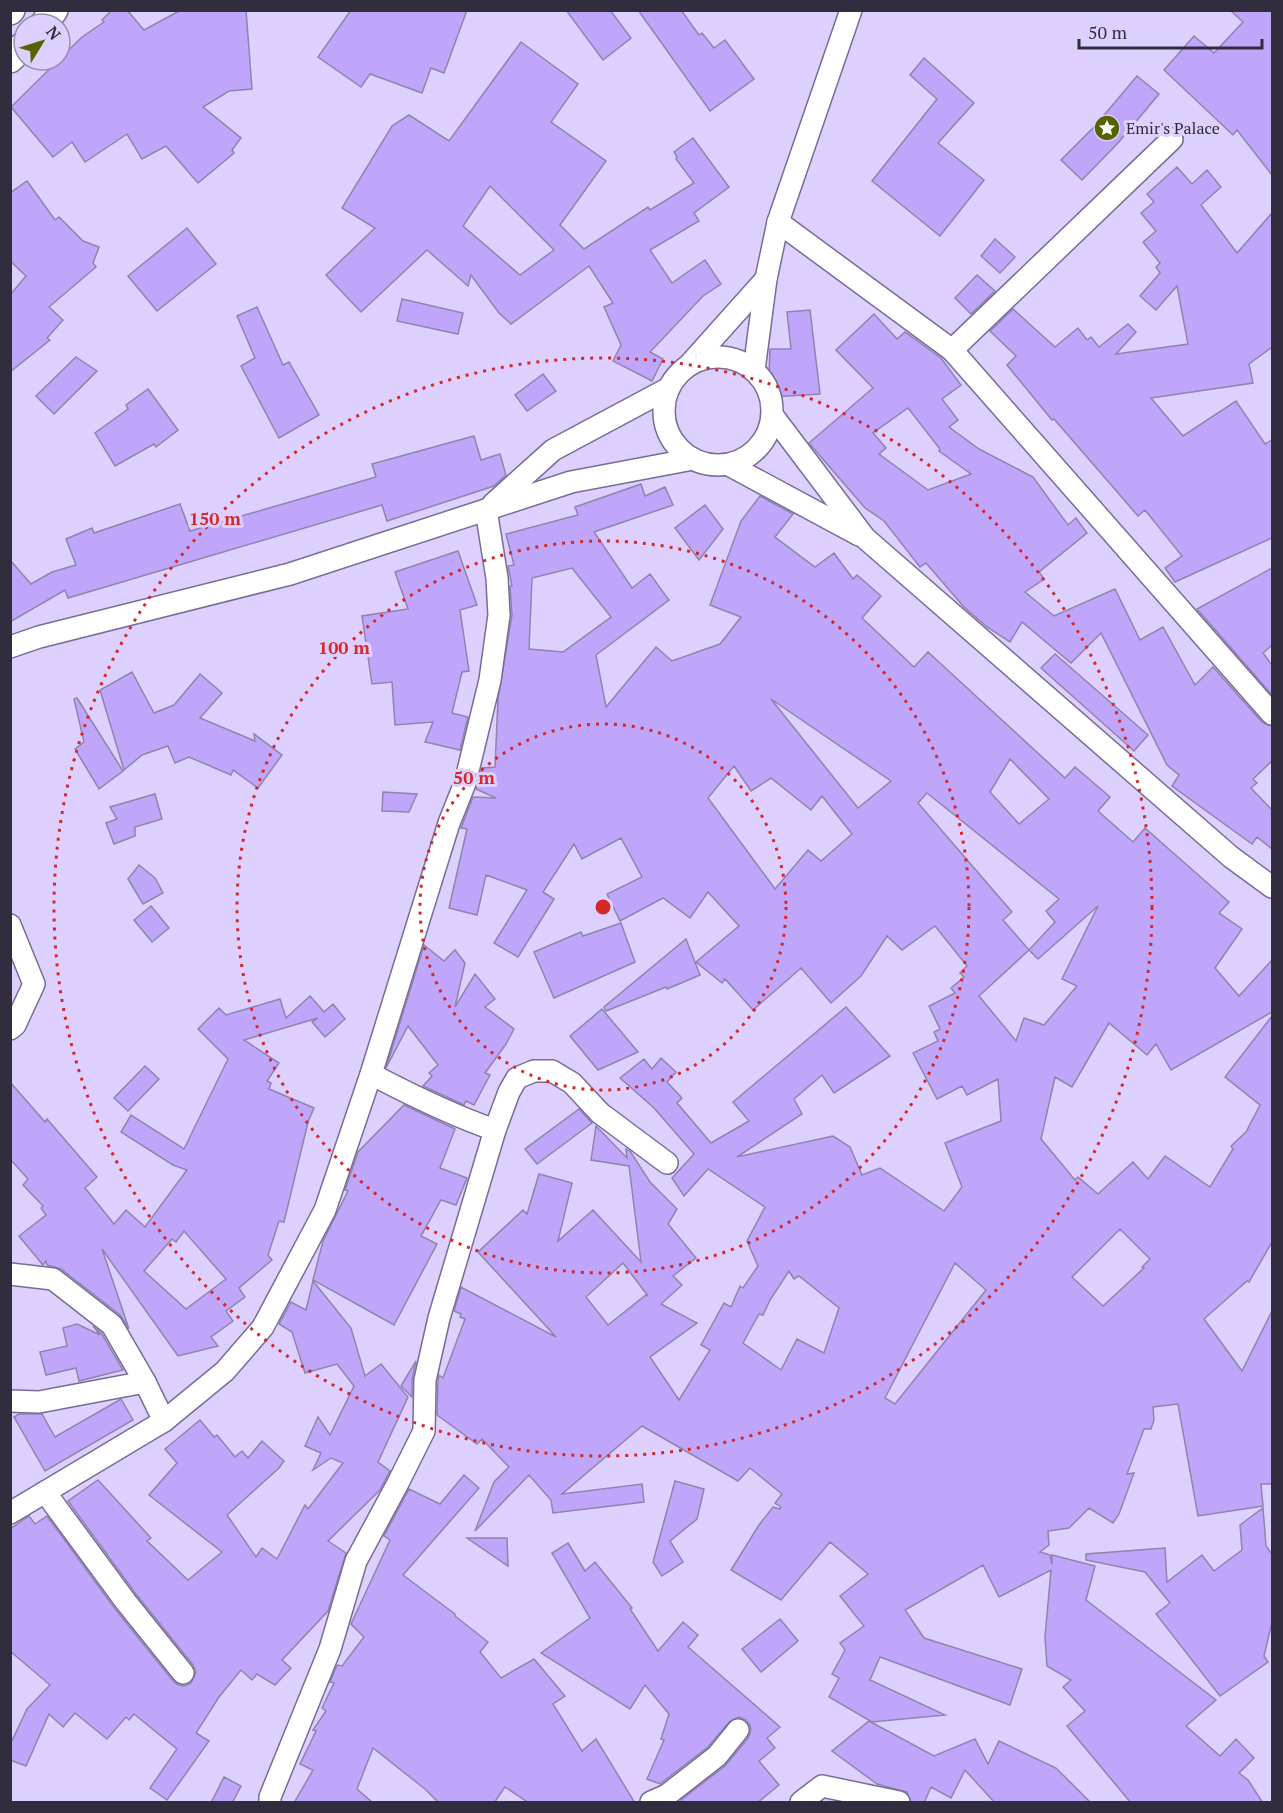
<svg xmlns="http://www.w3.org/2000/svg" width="1283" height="1813" viewBox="0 0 1283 1813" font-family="'PT Serif',serif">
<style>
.building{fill:#bfa6fa;stroke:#8f84ae;stroke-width:1.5;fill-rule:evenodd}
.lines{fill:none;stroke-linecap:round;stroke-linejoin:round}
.minor-casing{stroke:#786c96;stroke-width:24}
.tertiary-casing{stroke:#786c96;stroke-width:30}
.minor{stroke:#fff;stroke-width:21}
.tertiary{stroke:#fff;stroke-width:27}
.ring{fill:none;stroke:#d62828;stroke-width:3;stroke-dasharray:3 6}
.labels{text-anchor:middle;stroke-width:6;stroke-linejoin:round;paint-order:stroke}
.poi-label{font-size:16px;fill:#312c3e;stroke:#ddd0fe;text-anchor:start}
.centre{fill:#d62828;stroke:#ddd0fe;stroke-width:3}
.ring-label{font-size:18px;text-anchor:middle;font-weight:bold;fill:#d62828;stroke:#ddd0fe;stroke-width:6;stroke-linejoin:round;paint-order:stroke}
</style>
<rect width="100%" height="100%" fill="#ddd0fe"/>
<g class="building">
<path d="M112 10H127L144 30 181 10H246L252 89 229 91 203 107 241 138 232 150 234 153 198 183 166 146 142 159 127 134 85 162 72 142 53 157 11 107 82 37 104 22 102 20Z"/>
<path d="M351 10H467L444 73 431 68 422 93 370 74 361 87 318 57Z"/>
<path d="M566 10H610L631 38 603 60Z"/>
<path d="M638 10H681L699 35 702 33 714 48 725 40 754 79 710 111Z"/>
<path d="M1230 10H1272V175L1237 130 1233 135 1164 70 1194 36 1214 53 1243 22Z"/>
<path d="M521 42 578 84 551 122 606 161 560 225 584 249 648 207 650 210 694 183 676 159 677 157 674 152 693 138 729 187 694 213 699 221 650 250 672 283 705 260 721 284 703 296 650 352 663 359 652 381 613 361 621 345 604 307 613 303 589 266 511 324 499 313 471 275 468 286 427 250 361 312 326 275 375 228 342 208 392 126 409 115 449 141ZM490 186 554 250 520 275 463 226Z"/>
<path d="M924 58 974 103 938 143 984 180 940 236 872 181 937 99 910 75Z"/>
<path d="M1137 76 1159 94 1118 143 1082 180 1061 160 1094 127Z"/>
<path d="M1177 167 1192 184 1207 170 1221 187 1201 205 1237 253 1272 213V347L1249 364 1253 383 1151 398 1183 436 1236 401 1265 444 1272 440V538L1175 582 1165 568 1182 556 1145 510 1138 516 1054 419 1052 420 1007 365 1016 356 990 331 1013 309 1055 347 1078 328 1087 340 1091 337 1099 347 1128 324 1136 332 1116 354 1188 344 1177 286 1156 310 1140 296 1160 273 1156 267 1160 263 1143 242 1156 231 1141 213 1154 202 1147 194Z"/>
<path d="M27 181 55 220 59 217 83 241 99 247 93 263 96 267 49 307 63 320 47 338 50 340 10 372V295L26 276 10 261V193Z"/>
<path d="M187 228 216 264 157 311 128 276Z"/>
<path d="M995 239 1015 257 1000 273 981 256Z"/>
<path d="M977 275 995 291 971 314 955 298Z"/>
<path d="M402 299 463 313 458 334 397 321Z"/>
<path d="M257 307 283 365 289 362 319 415 279 438 241 366 255 358 237 316Z"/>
<path d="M810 310 820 394 773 397 772 374H769L770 349H791L787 312Z"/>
<path d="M874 314 897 339 905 332 941 358 961 385 942 399 958 420 949 427 979 449 1033 477 1068 525 1076 518 1087 533 1039 572 1044 579 1025 592 1054 616 1115 589 1140 640 1163 627 1195 685 1213 667 1262 722 1272 726V761L1253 779 1257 783 1251 788 1272 810V849L1257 837 1252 844 1172 786 1179 775 1167 765 1101 633 1071 663 1022 622 1010 642 987 627 964 607 926 563 920 567 884 521 865 508 809 443 873 388 836 350ZM908 408 940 449 939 451 971 474 928 490 879 454 886 448 873 433Z"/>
<path d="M76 357 97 371 54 414 36 396Z"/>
<path d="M543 374 556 391 527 411 515 395Z"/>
<path d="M148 389 178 430 156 447 154 444 115 466 95 433 128 409 126 405Z"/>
<path d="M474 436 481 460 500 454 506 475 494 486 387 521 382 505 68 598 65 590 10 622V560L31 584 52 572 76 565 66 539 92 528 94 533 180 504 190 531 376 477 372 464Z"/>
<path d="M641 484 645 496 665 487 673 505 594 532 632 588 650 574 669 600 596 655 606 707 656 647 672 661 720 644 741 617 710 605 741 521 760 496 793 514 775 537 815 567 834 553 853 579 857 575 881 596 862 618 914 667 928 652 1065 778 1075 767 1110 797 1098 811 1133 842 1145 828 1229 902 1219 913 1242 929 1215 968 1239 996 1272 960V1012L1171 1070 1156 1044 1147 1055 1109 1023 1072 1087 1055 1077 1041 1139 1075 1180 1078 1177 1098 1194 1133 1162 1148 1179 1165 1156 1210 1187 1233 1149 1231 1146 1246 1132 1260 1105 1225 1077 1272 1016V1242L1249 1282 1247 1281 1204 1319 1242 1371 1272 1311V1484H1261L1263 1506 1198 1516 1178 1404 1153 1407 1154 1420 1151 1429H1144L1127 1474 1134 1473 1119 1514 1113 1523 1089 1508 1069 1528 1048 1531 1049 1545 1040 1552 1050 1555 1052 1564V1555L1095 1566 1086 1600 1216 1700 1186 1726 1220 1756 1236 1739 1254 1758 1239 1773 1248 1780 1263 1803H1131L1067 1726 1085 1711 1063 1687 1071 1680 1047 1666 1045 1637 1051 1570 999 1597 983 1565 905 1610 924 1638 1022 1669 1010 1705 880 1657 870 1680 945 1715 872 1722 829 1697 839 1678 832 1674 845 1650 840 1643 864 1626 840 1596 868 1574 830 1542 781 1600 731 1570 759 1525 773 1507 780 1509 781 1507 775 1503 782 1494 750 1468 738 1481 642 1426 562 1494 642 1484 644 1502 553 1513 551 1500 529 1475 475 1531 494 1482 509 1467 482 1439 477 1444 437 1415 438 1382 439 1375 443 1378 465 1319 460 1317 461 1314 454 1311 461 1287 556 1337 478 1252 523 1210 527 1214 539 1174 572 1183 558 1241 593 1210 641 1262 629 1166 591 1160 596 1126 627 1158 626 1149 630 1151 650 1182 677 1209 668 1224 696 1258 673 1276 682 1285 661 1304 697 1323 650 1357 679 1400 710 1350 701 1345 724 1303 731 1307 740 1286 743 1288 758 1266 747 1241 765 1207 708 1169 684 1196 672 1178 694 1154 654 1108 620 1078 644 1059 652 1069 661 1058 676 1072 667 1082 682 1098 677 1103 711 1143 749 1121 733 1102 846 1007 890 1056 834 1093 822 1075 794 1099 802 1114 737 1157 833 1136 850 1147 862 1175 880 1168 944 1211 962 1187 945 1143 1001 1121 998 1079 967 1095 962 1086 937 1099 913 1053 938 1041 934 1032 940 1029 929 1006 955 993 951 988 964 977 960 973 967 966 935 926 902 950 887 936 861 976 831 1003 801 968 753 1010 725 979 722 983 696 962 739 926 708 892 690 918 663 898 620 921 607 894 642 877 621 838 582 859 574 844 543 892 554 899 518 957 494 943 527 890 486 875 477 915 449 908 467 829 461 828 473 797 496 798 476 789 482 768 495 767 498 699 512 615 510 586H512L508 566 514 565 506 534 578 515 575 507ZM572 568 611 617 563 652 529 649 532 578ZM771 699 891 781 858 808ZM1010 759 1049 799 1019 824 990 792ZM734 766 751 791 771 778 811 810 822 796 852 834 821 861 808 850 775 889 708 798ZM927 793 1059 899 1046 911 1055 922 1029 950 1003 920 1012 912 918 803ZM1098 906 1062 979 1077 986 1044 1025 1024 1018 1016 1041 979 996 1029 950 1038 959ZM1120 1229 1150 1259 1142 1267 1144 1268 1103 1306 1072 1277ZM623 1263 648 1296 646 1295 608 1325 586 1297ZM955 1263 986 1290 895 1404 885 1398ZM789 1271 794 1279 799 1276 839 1308 824 1353 797 1339 781 1370 743 1343 759 1314 763 1315 770 1300Z"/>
<path d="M705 505 723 529 699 560 675 528Z"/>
<path d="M458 551 477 605 460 610 469 671 462 672 452 713 468 717 460 750 425 742 433 722 395 725 392 682 372 684 362 616 408 609 395 572Z"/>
<path d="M1272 568V645L1263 653 1272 665V695L1197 609Z"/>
<path d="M1055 654 1148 735 1134 751 1041 668Z"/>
<path d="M132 672 154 713 174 705 200 674 222 693 200 718 255 741 254 734 282 755 258 788 233 770 231 775 189 757 175 763 168 746 142 755 124 770 100 690Z"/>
<path d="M77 698 123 771 99 789 75 749 84 742 74 699Z"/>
<path d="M383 792 417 794 409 812 382 811Z"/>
<path d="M155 794 162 819 135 827V836L114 844 106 823 117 819 110 807Z"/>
<path d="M139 865 155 878 163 893 143 904 128 879Z"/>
<path d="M151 906 169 928 152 942 134 920Z"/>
<path d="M621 923 635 962 554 998 534 952 581 932 583 936Z"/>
<path d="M686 939 700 975 667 989 666 987 606 1011 604 1007Z"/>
<path d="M424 945 444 961 455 950 465 963 455 1007 475 974 495 999 485 1007 514 1029 506 1044 485 1073 490 1075 474 1105 466 1101 464 1105 423 1086 432 1076 429 1073 438 1065 408 1026 386 1068Z"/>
<path d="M310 996 324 1012 333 1004 345 1019 325 1037 312 1022 318 1018 244 1040 279 1063 267 1081 271 1083 269 1089 314 1108 308 1122 284 1222 279 1221 268 1255 272 1260 239 1288 245 1297 226 1311 233 1321 211 1337 218 1346 178 1356 102 1249 129 1329 120 1315 61 1269 47 1265 46 1261 43 1265 19 1236 46 1215 41 1208 43 1206 23 1185 28 1179 10 1159V1082L45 1122 47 1119 97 1177 85 1188 114 1224 126 1210 145 1227 187 1170 173 1165 121 1132 131 1115 184 1149 228 1059 198 1029 219 1008 226 1015 280 999 286 1018ZM184 1231 226 1279 186 1309 144 1271 172 1239 176 1242Z"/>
<path d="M602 1009 638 1052 598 1070 570 1036Z"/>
<path d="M145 1066 159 1079 128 1111 114 1098Z"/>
<path d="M404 1105 455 1129 440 1168 467 1178 456 1205 441 1200 421 1236 437 1244 394 1325 313 1280 323 1241 348 1191 345 1190 358 1152Z"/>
<path d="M579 1109 592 1123 537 1164 525 1149Z"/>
<path d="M313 1281 351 1328 365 1376 381 1364 408 1397 378 1462 390 1471 380 1490 328 1541 346 1553 328 1611 282 1660 291 1668 275 1685 257 1674 252 1680 241 1670 219 1697 196 1733 209 1741 167 1800 150 1788 177 1749 134 1714 129 1720 126 1717 107 1739 75 1713 63 1727 49 1714 26 1766 10 1760V1745L27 1709 50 1685 10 1651V1529L29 1516 35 1524 47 1516 116 1610 173 1681 178 1685 184 1686 191 1683 196 1672 193 1665 136 1594 68 1501 98 1480 151 1538 147 1541 188 1580 222 1552 149 1495 177 1463 165 1449 200 1420 214 1437 217 1435 235 1457 242 1451 248 1458 262 1441 284 1461 279 1468 227 1515 256 1557 262 1548 277 1559 305 1505 308 1509 343 1463 331 1458 313 1470 321 1453 305 1446 318 1417 330 1435 354 1386 337 1364 305 1373 292 1332 279 1324 291 1302 306 1310Z"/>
<path d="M77 1324 100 1335 93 1326 102 1334 123 1370 79 1381 76 1368 46 1375 40 1352 67 1346 63 1328Z"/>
<path d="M416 1361 412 1380V1397L401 1386Z"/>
<path d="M121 1399 133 1420 45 1471 14 1417 19 1414H42L55 1437Z"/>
<path d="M464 1475 479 1488 403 1575 455 1614V1616L488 1642 480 1652 501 1678 534 1659 565 1696 553 1704 582 1751 596 1739 635 1803H529L505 1787 494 1803H439L425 1789 373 1748 357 1789 373 1803H294L313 1770 300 1764 316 1731 313 1730 326 1711 322 1708 334 1683 330 1682 337 1665 342 1666 364 1637 351 1624 390 1540 384 1536 409 1489 440 1504Z"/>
<path d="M675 1481 704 1489 697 1519 670 1541 683 1562 662 1576 653 1562Z"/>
<path d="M1263 1508 1266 1546 1272 1554V1622L1264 1656 1268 1662 1220 1696 1156 1614 1170 1603 1145 1572 1086 1560V1554L1165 1548 1167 1582 1202 1555 1214 1571 1242 1550 1240 1525Z"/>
<path d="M467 1538H507L508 1566Z"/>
<path d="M568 1543 585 1571 595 1562 632 1608 630 1609 658 1651 683 1622 698 1635 688 1647 780 1727 767 1738 775 1748 759 1761 779 1785 757 1803H683L681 1800 725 1766 748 1738 751 1731 750 1725 746 1720 739 1717 729 1722 708 1747 660 1784 647 1779 664 1740 661 1739 669 1714 645 1685 630 1709 541 1653 590 1618 552 1553Z"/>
<path d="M780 1619 798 1641 761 1672 742 1649Z"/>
<path d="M869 1721 934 1756 975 1739 988 1764 999 1741 1056 1768 1091 1803H995L965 1770 951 1798 931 1787 924 1803H911L907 1792 877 1784 832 1751Z"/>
<path d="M224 1777 241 1786 232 1803H211Z"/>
</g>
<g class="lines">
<g class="minor-casing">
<g id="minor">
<path d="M778 222 952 350 1272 714"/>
<path d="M952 350 1172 139"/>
<circle cx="718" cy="411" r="54"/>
<path d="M690 364 766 279"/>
<path d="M754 370 766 279 778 222 851 10"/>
<path d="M773 416 865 538 1231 857 1272 887"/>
<path d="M729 465 859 535"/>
<path d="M493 504 553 450 669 388"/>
<path d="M10 647 39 637 290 574 571 482 693 459"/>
<path d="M10 925 34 984 15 1025 10 1029"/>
<path d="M371 1074C411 1095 451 1115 495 1130"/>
<path d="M10 1274 53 1279 112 1325 145 1382 164 1421"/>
<path d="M10 1401 39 1402 145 1382"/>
<path d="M45 1492 126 1602 183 1673"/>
<path d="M10 1513 164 1421 225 1371 263 1327 325 1210 371 1074 449 823 465 783 490 680 499 615 497 578 486 510"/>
<path d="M270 1802V1797L330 1649 356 1561 397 1485 424 1431 425 1380 439 1318 495 1130 509 1092 517 1078 534 1071H552L572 1083 600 1113 667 1163"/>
<path d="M651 1802 667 1795 717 1756 738 1730"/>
<path d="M801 1802 822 1786 899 1802"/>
</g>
</g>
<g class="tertiary-casing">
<g id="tertiary">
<path d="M10 11 11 10"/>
<path d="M44 24 54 10"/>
<path d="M10 59 24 45"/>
</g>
</g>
<use href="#minor" class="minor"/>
<use href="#tertiary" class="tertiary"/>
</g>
<g class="ring">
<circle cx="603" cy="907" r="183"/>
<circle cx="603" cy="907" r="366"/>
<circle cx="603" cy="907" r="549"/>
</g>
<defs>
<g id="sight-disc" transform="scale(1.35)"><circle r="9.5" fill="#576201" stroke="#ddd0fe"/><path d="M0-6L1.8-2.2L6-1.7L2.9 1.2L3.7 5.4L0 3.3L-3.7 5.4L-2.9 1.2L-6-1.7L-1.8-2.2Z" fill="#fff"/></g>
</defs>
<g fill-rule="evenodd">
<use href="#sight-disc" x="1107" y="128"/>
</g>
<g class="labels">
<g class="poi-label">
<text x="1126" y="134">Emir's Palace</text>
</g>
</g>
<circle cx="603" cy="907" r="9" class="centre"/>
<g class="ring-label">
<text x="215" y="525">150 m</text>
<text x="344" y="654">100 m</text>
<text x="474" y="784">50 m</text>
</g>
<rect width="1283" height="1813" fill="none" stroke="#312c3e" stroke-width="24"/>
<g transform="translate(42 42) rotate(52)"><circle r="28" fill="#ddd0fe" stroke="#988eb1" stroke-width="1.5"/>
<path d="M0-4.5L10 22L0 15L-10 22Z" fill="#576201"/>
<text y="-9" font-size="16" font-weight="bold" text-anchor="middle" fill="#312c3e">N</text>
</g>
<path d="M1079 39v9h183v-9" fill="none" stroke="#312c3e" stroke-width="3"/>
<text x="1088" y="39" font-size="18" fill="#312c3e" stroke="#ddd0fe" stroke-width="4.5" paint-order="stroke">50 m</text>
</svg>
